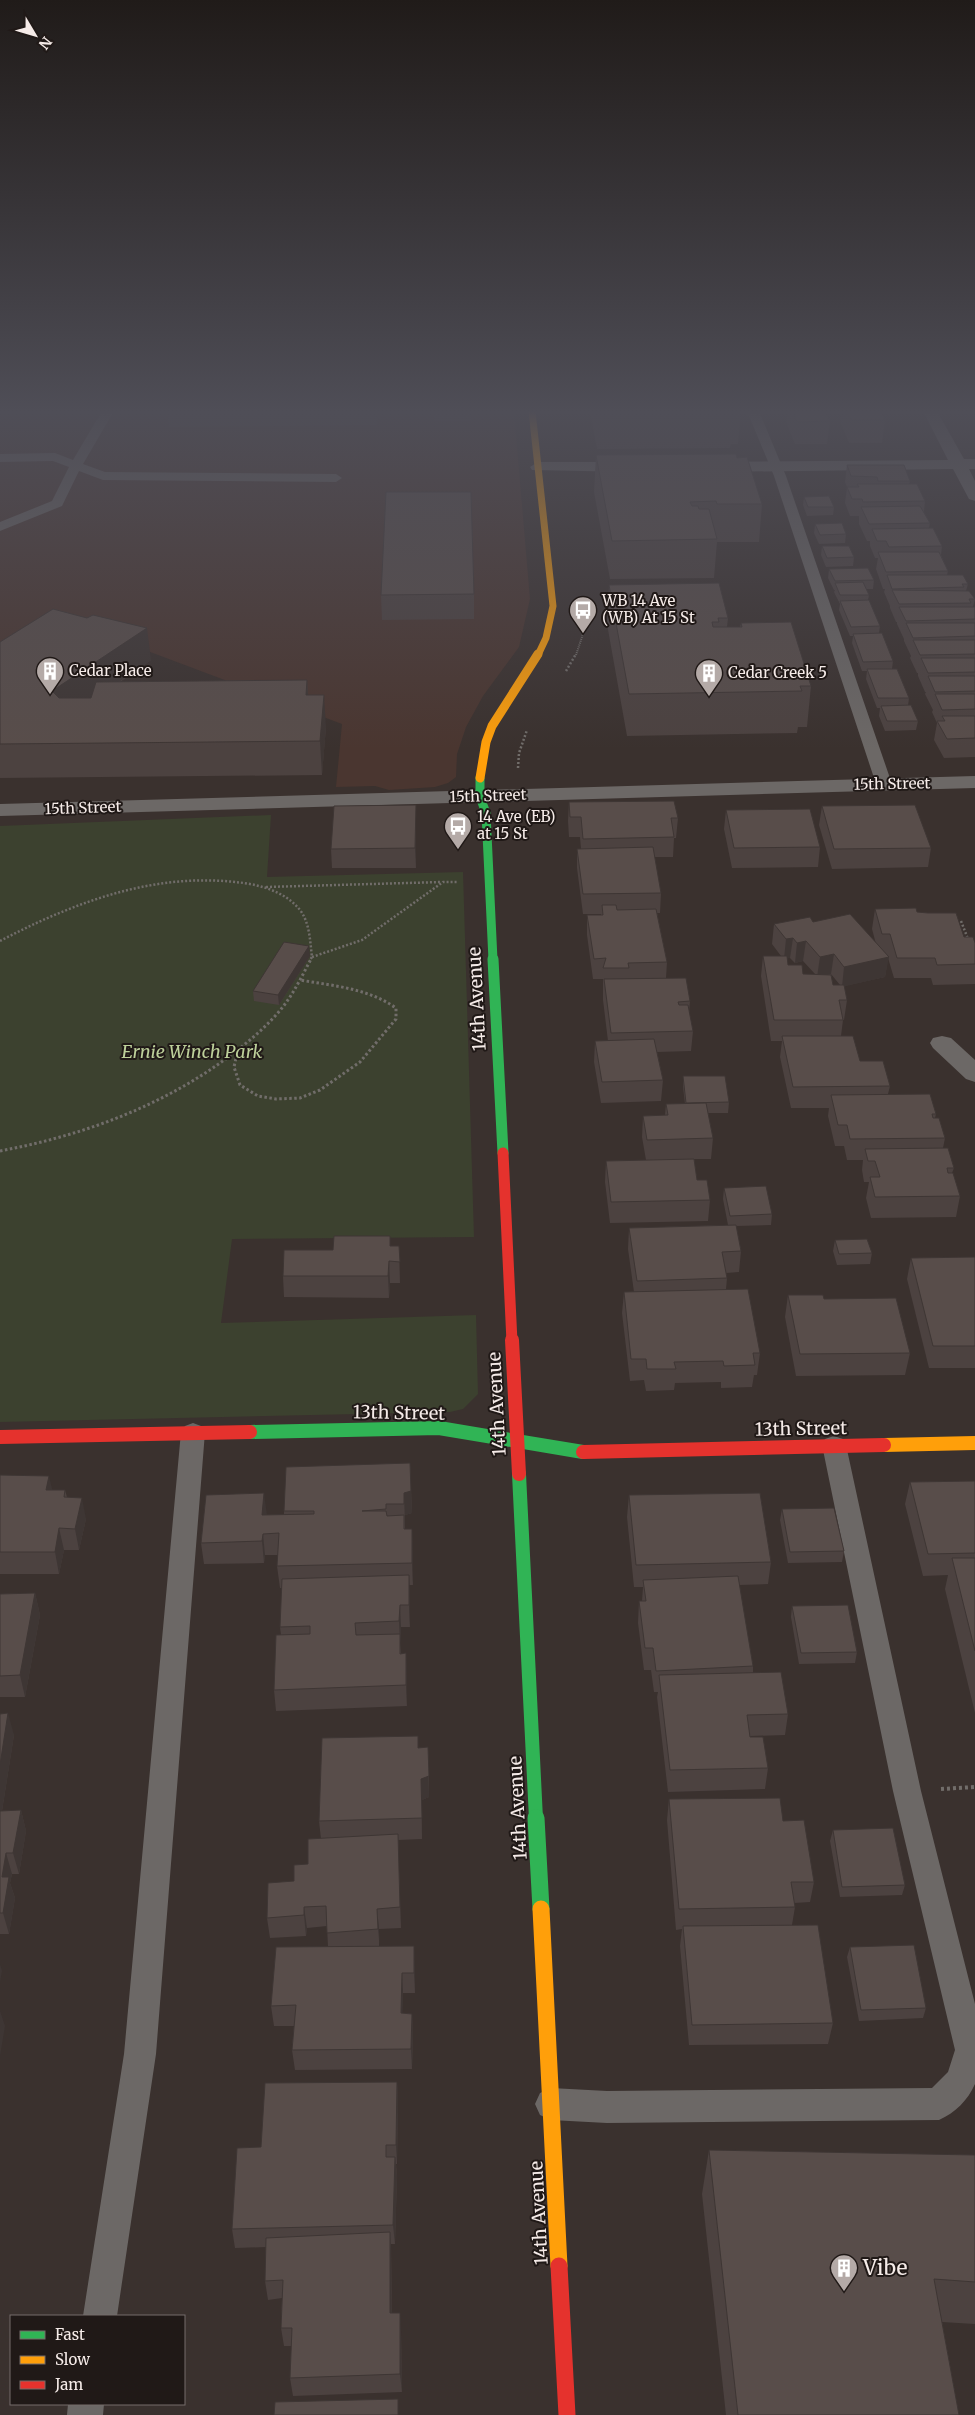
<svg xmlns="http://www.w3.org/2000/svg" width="975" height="2415" viewBox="0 0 975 2415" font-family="Merriweather,serif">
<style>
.built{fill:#4a3630}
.green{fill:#3c412f}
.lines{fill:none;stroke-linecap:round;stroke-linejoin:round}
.path-far3{stroke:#716d6a;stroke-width:2;stroke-dasharray:1 1;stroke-linecap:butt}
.path-far2{stroke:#716d6a;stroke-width:2.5;stroke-dasharray:2 2;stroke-linecap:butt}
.path-far1{stroke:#716d6a;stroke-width:3;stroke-dasharray:2.5 2.5;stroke-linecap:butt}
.path{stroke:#716d6a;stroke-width:4;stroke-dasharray:3 3;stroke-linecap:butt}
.lane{fill:#6c6866;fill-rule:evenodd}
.street{fill:#6c6866;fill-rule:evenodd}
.fast-far3{stroke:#30b455;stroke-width:9}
.fast-far2{stroke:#30b455;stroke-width:11}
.fast-far1{stroke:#30b455;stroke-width:14}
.fast{stroke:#30b455;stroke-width:17}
.slow-far3{stroke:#ff9f0a;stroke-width:7}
.slow-far2{stroke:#ff9f0a;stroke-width:9}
.slow-far1{stroke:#ff9f0a;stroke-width:14}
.slow{stroke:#ff9f0a;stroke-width:17}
.jam-far2{stroke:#e5322d;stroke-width:11}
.jam-far1{stroke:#e5322d;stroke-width:14}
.jam{stroke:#e5322d;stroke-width:17}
.wall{fill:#4c4240;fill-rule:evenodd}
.shaded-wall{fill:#3e3634}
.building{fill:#584d4a;stroke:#3e3634}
.labels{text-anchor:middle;stroke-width:4;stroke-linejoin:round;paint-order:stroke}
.far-poi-label{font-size:15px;fill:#f5ebe8;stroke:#201917;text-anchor:start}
.far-street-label{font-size:15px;fill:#f5ebe8;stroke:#201917}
.street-label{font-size:18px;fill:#f5ebe8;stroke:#201917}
.park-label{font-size:18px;font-style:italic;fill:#bdd09a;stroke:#201917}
.near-poi-label{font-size:21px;fill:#f5ebe8;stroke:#201917;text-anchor:start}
</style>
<rect width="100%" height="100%" fill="#3a312e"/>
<path class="built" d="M0 411H514L530 599 519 647 483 696 466 727 457 754 456 777 448 783 435 787 389 790 375 786 336 787 342 724 65 620 0 663Z"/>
<path class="green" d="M271 815 267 877 463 872 474 1237 232 1239 221 1323 476 1315 478 1394 463 1409 450 1412 0 1422V826Z"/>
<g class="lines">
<path class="path-far3" d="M576 655 584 631 585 604"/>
<g class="path-far2">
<path d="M566 671 576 654"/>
<path d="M518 768 519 753 527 730"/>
<path d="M266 887 442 882"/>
<path d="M961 921 968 939"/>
<path d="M0 941C73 903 151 873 235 882 258 884 285 891 300 910 310 923 310 942 312 957L310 960"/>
<path d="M312 957 362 940 443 882H458"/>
</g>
<g class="path-far1">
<path d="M238 1049 234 1067 240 1085 258 1096 276 1099 300 1098 320 1090 360 1062 396 1019V1008C367 988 334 986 300 980"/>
<path d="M0 1151C85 1135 166 1105 235 1052 252 1039 269 1024 282 1008 294 993 302 976 311 959"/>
</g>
<path class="path" d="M941 1789 975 1787"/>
<g class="lane">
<path d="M102 411H114L83 464 105 472 336 474 342 478 336 482 103 480 79 471 62 506 0 531V522L52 501 69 467 53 461 0 462V454L55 453 73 460Z"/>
<path d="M747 411H759L786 476 892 784 890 787H878L876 784 774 476Z"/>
<path d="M193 1423 201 1426 205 1432 156 2054 117 2316H83L124 2054 181 1432 185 1426Z"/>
<path d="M834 1436 843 1439 846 1445 921 1791 975 2004V2084C968 2100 955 2113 939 2120L607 2123 551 2120 540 2115 535 2104 540 2093 551 2088 607 2091 932 2088 948 2072 955 2050 893 1791 822 1445 825 1439Z"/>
<path d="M68 2404H104L103 2415H67Z"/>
</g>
<g class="street">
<path d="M923 411H937L964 459H975V469H969L975 481V501L969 499 953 469 712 472 704 467 712 462 948 460Z"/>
<path d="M538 462H634L642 467 634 472 532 470 530 467Z"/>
<path d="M975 776V788L0 816V804Z"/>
<path d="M942 1036 951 1038 975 1060V1082L966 1079 933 1048 930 1043 933 1038Z"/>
</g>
<path class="fast-far3" d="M480 778V797L486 813 493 960"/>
<path class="fast-far2" d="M493 959 503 1153"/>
<g class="fast-far1">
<path d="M250 1432 439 1428 583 1452"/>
<path d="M519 1474 536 1819"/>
</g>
<path class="fast" d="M536 1818 541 1909"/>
<path class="slow-far3" d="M532 411 553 606 546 638 538 655"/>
<path class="slow-far2" d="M480 778 486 742 492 726 538 654"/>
<path class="slow-far1" d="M884 1445 975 1443"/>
<path class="slow" d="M541 1909 559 2266"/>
<path class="jam-far2" d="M503 1153 512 1342"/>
<g class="jam-far1">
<path d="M512 1340 519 1474"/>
<path d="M0 1437 250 1432"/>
<path d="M583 1452 884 1445"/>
</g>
<path class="jam" d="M559 2266 567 2415"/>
</g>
<g class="wall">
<path d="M167 411H378L377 425 169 427Z"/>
<rect x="434" y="411" width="37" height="10"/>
<path d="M590 411H741L738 444H731L730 448 597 449Z"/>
<path d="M788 411H825L830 421 827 444H795L786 422Z"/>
<path d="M841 411H881L885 420 882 443H849L840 421Z"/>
<path d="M596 455 737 458 762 504 759 542H717L714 578 610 579 594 492Z"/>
<path d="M847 465 910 481 909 484 925 501 924 512 930 523 929 528 942 546 941 555 948 571 947 575 968 584 966 591 975 599 973 607H975V757L944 758 934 740 937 723 932 712 933 710 925 694 926 692H925L918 676V673H917L910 658 911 656 904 641V639L897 624V622H896L890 608V606L884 592 885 589H883L876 569 878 558H875L870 546V541H867L859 524V516H850L845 503 847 487 845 482Z"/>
<path d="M804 497 834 507 833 515 807 516 803 505Z"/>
<path d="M815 524 846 534 845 543 819 544 814 533Z"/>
<path d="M822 546 854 557 853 566 826 567 821 555Z"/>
<path d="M829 569 874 580 873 589H866L869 595 868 600 880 626 879 633 893 661 892 669 909 698 908 706 918 721 916 730 885 731 879 716 880 708H877L866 679 867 671H862L852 643 853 636H850L839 610 840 604 834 592 835 590H834L828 578Z"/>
<path d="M609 585 728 618 727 627H740L741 623 811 686 807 727H798L797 733 627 736 607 624Z"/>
<path d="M474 594V619L382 620 381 595Z"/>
<path d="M0 642 151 660 120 682 307 680 308 695 326 727 322 775 0 778Z"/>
<path d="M569 802 678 818 676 838H674L673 857H654L661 893 660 913H657L667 962 666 978 690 1001 689 1013 693 1031 691 1051 657 1052 663 1080 661 1101 601 1103 594 1062 595 1041H608L603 1000V979H593L587 935V915H601V914H583L577 868V849H581L580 837H569L568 821Z"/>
<path d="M822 806 931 848 928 867 832 869 819 825Z"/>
<path d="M726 810 820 847 818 867 732 868 724 829Z"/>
<path d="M416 824V868H332L331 849Z"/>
<path d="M875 909 917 912 975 943V984L933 985 931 978H894L888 958 885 977 844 986 847 1000 844 1020H843L841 1036 860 1061 890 1086 888 1094 936 1114 935 1118 945 1138 943 1148 954 1168 952 1173 960 1196 956 1217 871 1218 866 1198 869 1182H864L862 1170 863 1160H847L844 1146H835L828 1116 829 1108H791L780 1057 782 1041H771L761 976 763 956H781L772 944 774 924 813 922 876 944 872 929ZM787 958H790L795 963 803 961 815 974H803L788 965ZM831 974 840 985H833Z"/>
<path d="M310 956 279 1005 254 1001 253 991Z"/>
<path d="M683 1076 729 1102 728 1113H708L713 1138 711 1159H694L697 1180 710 1200 708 1221 610 1223 605 1182 606 1161 646 1160 642 1137 643 1116 665 1115 666 1104H685L683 1087Z"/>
<path d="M724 1188 772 1214 771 1225 736 1226 741 1251 739 1272 726 1273 727 1278 726 1289 760 1353 757 1375H754L752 1387 721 1388V1382L675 1383 674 1390 646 1391 644 1380 630 1381 622 1313 624 1292H634L628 1249 629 1228 728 1225 723 1199Z"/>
<path d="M835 1240 872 1253 870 1264 837 1265 833 1251Z"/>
<path d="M390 1246H399L400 1283H390L389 1298 284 1297 283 1276 333 1250Z"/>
<path d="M975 1257V1368H929L907 1279 911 1258Z"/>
<path d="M788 1295 824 1299 910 1353 905 1375 796 1376 785 1317Z"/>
<path d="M410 1463 412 1513 405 1515V1529H412L413 1585H409L410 1627H401L400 1643 401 1654 406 1653 407 1706 276 1711 274 1690 281 1635 280 1627 282 1588H280L277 1566 278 1555H265L264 1563 204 1564 201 1543 267 1515H284V1511Z"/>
<path d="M0 1475 52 1490H65L67 1497 86 1519 79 1550H64L59 1574H0Z"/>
<path d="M975 1481V1713L945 1589 948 1575 923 1576 905 1504 910 1482Z"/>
<path d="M629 1495 771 1562 768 1584 739 1585 753 1666V1673L788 1714 785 1735 750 1736 768 1768 765 1789 668 1792 657 1697 658 1692H654L651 1670H644L638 1623 639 1601H642L643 1587H634L627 1517Z"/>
<path d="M782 1509 844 1551 842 1562 788 1563 780 1520Z"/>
<path d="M35 1593 40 1615 25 1697H0V1594Z"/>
<path d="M792 1606 857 1652 855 1663 799 1664 791 1617Z"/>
<path d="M0 1714 14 1735 2 1811 21 1810 26 1831 19 1874H12L10 1883 15 1898 9 1934H0Z"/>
<path d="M418 1748 429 1768V1797L422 1800V1839L398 1840 401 1928 379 1929V1946L415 1966V1993H403L402 2013 412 2014 413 2034 412 2069 295 2070 292 2050 294 2026H274L271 2006 328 1947 327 1926 307 1928 306 1936 270 1938 267 1918 308 1864 321 1839 319 1821Z"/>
<path d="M669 1799 783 1821 814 1882 810 1902 794 1903 795 1907 792 1925 833 2023 828 2044 689 2045 680 1946 682 1929 676 1930 667 1820Z"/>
<path d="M833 1830 905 1885 902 1895 840 1897 830 1841Z"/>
<path d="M850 1947 926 2008 923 2018 859 2021 847 1957Z"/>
<path d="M397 2082 398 2102 397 2164H396L397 2176 395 2244H391L392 2313 401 2331 402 2392 293 2396 290 2378 292 2346H284L281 2328 282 2298 268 2300 265 2281 266 2247 235 2248 232 2229 261 2147Z"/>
<path d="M709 2150 975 2155V2324L942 2322 959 2415H726L702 2194Z"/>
</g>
<g class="shaded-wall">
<path d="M376 411H378L377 425Z"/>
<path d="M147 628 151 660 57 724 52 691Z"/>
<path d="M307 680 309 712 306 695Z"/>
<path d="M324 695 326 727 322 775 320 741Z"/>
<path d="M416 805V868L415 848Z"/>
<path d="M793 938 790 958 784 959 786 939Z"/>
<path d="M806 941 803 961 795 963 797 943Z"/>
<path d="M309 946 310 956 279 1005 278 995Z"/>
<path d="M834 954 831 974 817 977 820 957Z"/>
<path d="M889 957 885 977 842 987 844 967Z"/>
<path d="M389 1261 390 1283 389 1298 388 1276Z"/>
<path d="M410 1463 412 1513 405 1515V1526L404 1493Z"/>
<path d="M49 1476 54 1497 46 1490Z"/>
<path d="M264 1493 267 1515 265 1534 262 1515Z"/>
<path d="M82 1498 86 1519 79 1550 75 1529Z"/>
<path d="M59 1528 64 1550 59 1574 55 1552Z"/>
<path d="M412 1529 413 1550V1585L412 1563Z"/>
<path d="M263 1534 265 1555 264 1563 262 1541Z"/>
<path d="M409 1575 410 1597V1627L409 1605Z"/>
<path d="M35 1593 40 1615 25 1697 20 1675Z"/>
<path d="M400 1605 401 1627 400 1643 399 1621Z"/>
<path d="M406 1653 407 1675V1706L406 1685Z"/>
<path d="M8 1713 14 1735 1 1817 0 1813V1765Z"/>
<path d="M428 1747 429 1797 422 1800V1839L421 1779Z"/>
<path d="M21 1810 26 1831 19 1874 13 1853Z"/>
<path d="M6 1853 12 1874 10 1883 15 1898 9 1934 3 1913 2 1877Z"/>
<path d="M304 1907 307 1928 306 1936 304 1915Z"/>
<path d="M377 1909 379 1929 380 1950 378 1929Z"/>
<path d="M414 1946 415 1966V1993L414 1973Z"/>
<path d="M0 1964 2 1971 0 1982Z"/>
<path d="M402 1973 403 1993 402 2033 401 2013Z"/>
<path d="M0 2011 5 2026 0 2056Z"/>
<path d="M412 2014 413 2034 412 2069 411 2049Z"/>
<path d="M397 2082 398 2102 397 2164 396 2145Z"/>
<path d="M395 2157 397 2176 395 2244 393 2225Z"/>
<path d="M390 2232 391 2251 392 2332 390 2313Z"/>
<path d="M400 2313 401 2331 402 2392 400 2374Z"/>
</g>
<g class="building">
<rect x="434" y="411" width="37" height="2"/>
<path d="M598 411H733V412L599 413Z"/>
<path d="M793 411H825L830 421 797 422Z"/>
<path d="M847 411H881L885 420H851Z"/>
<path d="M736 454 737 458 747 457 762 504H717L716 501 690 502 692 506H698L699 509H709L717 539 612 541 596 455Z"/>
<path d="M847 465H904L910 481H878L877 477 851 476Z"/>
<path d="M857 484H917L925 501 863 502 862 499H852L847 487H859Z"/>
<path d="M386 492H471L474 594 381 595Z"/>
<path d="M829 496 834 507H808L804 497Z"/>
<path d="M920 506 930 523 869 524 861 507Z"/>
<path d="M842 523 846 534 820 535 815 524Z"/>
<path d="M933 528 942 546 889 547 886 541H877L872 529Z"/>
<path d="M822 546H849L854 557 827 558Z"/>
<path d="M878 552H939L948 571 886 572Z"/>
<path d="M868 568 874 580 835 581 829 569Z"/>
<path d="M887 575H963L968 584H962L964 587 892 589Z"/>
<path d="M863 582 869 595H840L835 583Z"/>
<path d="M719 583 728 618H718L719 622H712L713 627H742L741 623 791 622 811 686H800L802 691 629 694 609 585Z"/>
<path d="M892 590 969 591 975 599H969L971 603 899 604Z"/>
<path d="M869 600 880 626 851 627 840 601Z"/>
<path d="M899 607H975V619L906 621Z"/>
<path d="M53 609 87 618 93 615 147 628 52 691 59 698H91L96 682 307 680 306 695H324L320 741 0 744V642Z"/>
<path d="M906 623H975V636L913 638Z"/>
<path d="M882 633 893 661 863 662 853 634Z"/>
<path d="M913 640H975V654L920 655Z"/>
<path d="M921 658H975V672L928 673Z"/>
<path d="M867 669H897L909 698H878Z"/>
<path d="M928 676H975V691L935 692Z"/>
<path d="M935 694H975V709L942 710Z"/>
<path d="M911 705 918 721H887L881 706Z"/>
<path d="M942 716H975V738L947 739 937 721H945Z"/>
<path d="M674 801 678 818H671L674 837 583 839 581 817H570L569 802Z"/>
<path d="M416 805 415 848 331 849 334 806Z"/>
<path d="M915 805 931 848 834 849 822 806Z"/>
<path d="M810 809 820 847 734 848 726 810Z"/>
<path d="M653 847 661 893 583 894 577 849Z"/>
<path d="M602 905H616L617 910 656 909 667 962 628 963 629 968H603L606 958 594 959 587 915H603Z"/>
<path d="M916 908 917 912 928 913H956L964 937H973L975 943V964L937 965 935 958H897L890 934H882L875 909Z"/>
<path d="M850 914 889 957 844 967 834 954 820 957 806 941 797 943 793 938 786 939 774 924 810 917 813 922Z"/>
<path d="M284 942 309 946 278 995 253 991Z"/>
<path d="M763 956H787L788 965H802L803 974 831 975 833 985H844L847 1000H839L843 1020H774Z"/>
<path d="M686 978 690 1001 678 1002 679 1005H688L693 1031 611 1033 604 979Z"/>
<path d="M782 1036H853L860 1061H883L890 1086 793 1087Z"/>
<path d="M654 1039 663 1080 602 1082 595 1041Z"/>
<path d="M683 1076H725L729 1102 686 1103Z"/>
<path d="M930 1094 936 1114H932L933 1118H939L945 1138 850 1139 847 1125H838L831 1095Z"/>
<path d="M706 1103 713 1138 647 1140 643 1116 668 1115 666 1104Z"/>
<path d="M948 1148 954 1168H947L948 1173H953L960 1196 875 1197 870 1177H880L875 1161H868L865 1149Z"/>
<path d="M694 1159 697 1180H707L710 1200 611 1202 606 1161Z"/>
<path d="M766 1186 772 1214 730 1216 724 1188Z"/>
<path d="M736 1225 741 1251 722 1252 727 1278 637 1281 629 1228Z"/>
<path d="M334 1236H390V1246H399L400 1262 389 1261 388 1276H283L284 1250H333Z"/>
<path d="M867 1239 872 1253 839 1254 835 1240Z"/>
<path d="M975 1257V1346H933L911 1258Z"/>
<path d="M748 1289 760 1353H753L755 1365 724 1366 723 1361 674 1362 676 1369H647L646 1359H631L624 1292Z"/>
<path d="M788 1295H823L824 1299 896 1298 910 1353 800 1354Z"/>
<path d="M410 1463 411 1491 404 1493V1504H386V1509L362 1511H386L387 1516 404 1515V1529H412V1563L277 1566 279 1533 263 1534 262 1541 201 1543 206 1495 264 1493 262 1515 314 1514V1511H284L286 1467Z"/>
<path d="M0 1475 49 1476 46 1490H65L64 1497 82 1498 75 1529 59 1528 55 1552H0Z"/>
<path d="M975 1481V1553L928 1554 910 1482Z"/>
<path d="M760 1493 771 1562 636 1565 629 1495Z"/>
<path d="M834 1508 844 1551 790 1552 782 1509Z"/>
<path d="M952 1558H975V1651Z"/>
<path d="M409 1575V1605H400L399 1621 355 1623 356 1635 400 1634V1654L406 1653V1685L274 1690 276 1635 310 1634V1626L280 1627 282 1579Z"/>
<path d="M738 1576 753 1666 656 1671 653 1648H645L639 1601H646L643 1580Z"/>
<path d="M35 1593 20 1675 0 1676V1594Z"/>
<path d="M848 1605 857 1652 801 1653 792 1606Z"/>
<path d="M781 1672 788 1714 747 1715 750 1737H763L768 1768 670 1770 659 1675Z"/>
<path d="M8 1713 0 1765V1714Z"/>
<path d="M418 1736V1748L428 1747 429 1776 421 1779 422 1818 319 1821 322 1738Z"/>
<path d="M780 1798 783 1821 804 1820 814 1882H791L795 1907 679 1909 669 1799Z"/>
<path d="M21 1810 13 1853H6L2 1877H9L3 1913H0V1811Z"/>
<path d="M893 1828 905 1885 842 1887 833 1830Z"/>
<path d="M398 1834 400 1907 377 1909 378 1929 327 1933 326 1906 304 1907V1915L267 1918 268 1883 294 1881V1865L308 1864V1839Z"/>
<path d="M818 1925 833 2023 692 2025 683 1926Z"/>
<path d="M914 1945 926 2008 861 2010 850 1947Z"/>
<path d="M414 1946V1973H402L401 2013 412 2014 411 2049 292 2050 296 2005 271 2006 276 1947Z"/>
<path d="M397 2082 396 2145H386V2157H395L393 2225 232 2229 237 2148 261 2147 265 2083Z"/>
<path d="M709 2150 975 2155V2282L934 2279 959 2415H738Z"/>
<path d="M390 2232V2313H400V2374L290 2378 292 2328H281L283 2280 265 2281 266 2238Z"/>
<path d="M398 2399V2415H274L275 2402Z"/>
</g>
<linearGradient id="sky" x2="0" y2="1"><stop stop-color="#201b19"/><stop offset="0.55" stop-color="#4f4e57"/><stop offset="1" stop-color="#4f4e57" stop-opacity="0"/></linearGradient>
<rect width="975" height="749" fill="url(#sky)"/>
<defs>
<g id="bus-pin" transform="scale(1.4375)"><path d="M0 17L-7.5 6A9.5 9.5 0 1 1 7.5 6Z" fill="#b4aaa7" stroke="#201917"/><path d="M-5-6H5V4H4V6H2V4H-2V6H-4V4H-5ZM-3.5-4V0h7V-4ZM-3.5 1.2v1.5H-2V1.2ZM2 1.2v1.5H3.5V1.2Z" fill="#fff"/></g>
<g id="building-pin" transform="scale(1.4375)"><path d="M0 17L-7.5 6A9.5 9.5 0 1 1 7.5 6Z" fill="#b4aaa7" stroke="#201917"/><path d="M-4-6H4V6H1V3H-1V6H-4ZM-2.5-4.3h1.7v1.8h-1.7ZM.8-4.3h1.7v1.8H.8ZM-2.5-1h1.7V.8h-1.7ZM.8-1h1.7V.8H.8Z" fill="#fff"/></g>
</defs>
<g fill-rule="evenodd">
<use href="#bus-pin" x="583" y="610"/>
<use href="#building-pin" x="50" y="671"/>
<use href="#building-pin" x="709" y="673"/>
<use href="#bus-pin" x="458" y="826"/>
<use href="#building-pin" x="844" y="2268"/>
</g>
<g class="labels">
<g class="far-poi-label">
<text x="602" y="606">WB 14 Ave<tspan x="602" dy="17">(WB) At 15 St</tspan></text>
<text x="69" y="676">Cedar Place</text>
<text x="728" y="678">Cedar Creek 5</text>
<text x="477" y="822">14 Ave (EB)<tspan x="477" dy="17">at 15 St</tspan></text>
</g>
<g class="far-street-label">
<text transform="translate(892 784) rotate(-1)" y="5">15th Street</text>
<text transform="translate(488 796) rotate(-2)" y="5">15th Street</text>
<text transform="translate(83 808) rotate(-2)" y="5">15th Street</text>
</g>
<g class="street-label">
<text transform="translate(477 999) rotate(-93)" y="6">14th Avenue</text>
<text transform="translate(497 1404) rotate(-93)" y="6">14th Avenue</text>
<text transform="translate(399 1413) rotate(1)" y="6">13th Street</text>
<text transform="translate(801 1429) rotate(-1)" y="6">13th Street</text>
<text transform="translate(518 1808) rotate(-93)" y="6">14th Avenue</text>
<text transform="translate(539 2213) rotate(-93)" y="6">14th Avenue</text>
</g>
<g class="park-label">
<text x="192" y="1058">Ernie Winch Park</text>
</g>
<g class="near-poi-label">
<text x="863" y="2275">Vibe</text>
</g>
</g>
<rect x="10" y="2315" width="175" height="90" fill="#201917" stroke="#756d6b"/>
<rect x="20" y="2331" width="25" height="8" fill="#30b455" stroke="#756d6b"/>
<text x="55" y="2340" font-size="15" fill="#f5ebe8">Fast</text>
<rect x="20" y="2356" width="25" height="8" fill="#ff9f0a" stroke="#756d6b"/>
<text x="55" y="2365" font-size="15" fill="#f5ebe8">Slow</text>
<rect x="20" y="2381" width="25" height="8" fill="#e5322d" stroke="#756d6b"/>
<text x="55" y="2390" font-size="15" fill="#f5ebe8">Jam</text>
<g transform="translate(35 35) rotate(128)" stroke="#201917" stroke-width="4" paint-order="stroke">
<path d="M0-4L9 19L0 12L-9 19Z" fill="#f5ebe8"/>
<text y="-8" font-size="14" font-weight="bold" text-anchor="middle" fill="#f5ebe8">N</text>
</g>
</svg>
